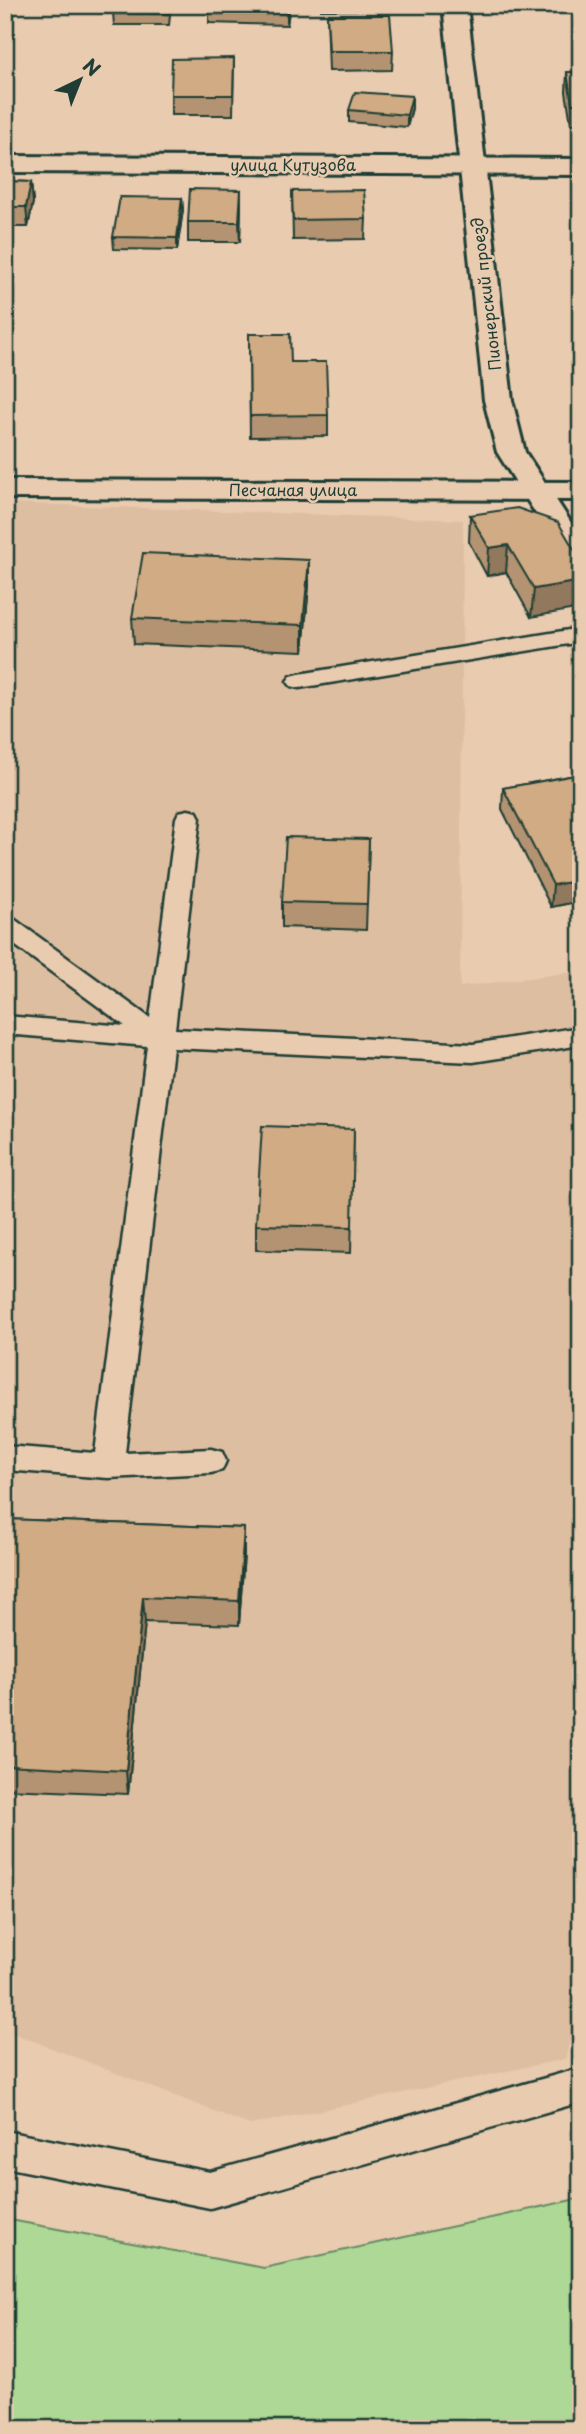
<svg xmlns="http://www.w3.org/2000/svg" width="586" height="2434" viewBox="0 0 586 2434" font-family="'Playpen Sans',sans-serif">
<style>
.built{fill:#debea0}
.green{fill:#add895;stroke:#668a64;stroke-width:2}
.lines{fill:none;stroke-linecap:round;stroke-linejoin:round}
.service-casing{stroke:#1f3d34;stroke-width:5}
.minor-casing{stroke:#1f3d34;stroke-width:6}
.tertiary-casing{stroke:#1f3d34;stroke-width:6}
.secondary-casing{stroke:#1f3d34;stroke-width:6}
.service{fill:#e9cbb0;fill-rule:evenodd}
.minor{fill:#e9cbb0;fill-rule:evenodd}
.tertiary{fill:#e9cbb0;fill-rule:evenodd}
.secondary{fill:#e9cbb0;fill-rule:evenodd}
.wall{fill:#b39371;stroke:#1f3d34;stroke-width:2}
.shaded-wall{fill:#92785c;stroke:#1f3d34;stroke-width:2}
.building{fill:#d0ab83;stroke:#1f3d34;stroke-width:2}
.labels{text-anchor:middle;stroke-width:5;stroke-linejoin:round;paint-order:stroke}
.far-street-label{font-size:16px;fill:#1f3d34;stroke:#e9cbb0}
</style>
<rect width="100%" height="100%" fill="#e9cbb0"/>
<filter id="ink" filterUnits="userSpaceOnUse"><feTurbulence type="fractalNoise" baseFrequency=".0143" numOctaves="2"/><feDisplacementMap in="SourceGraphic" scale="14" xChannelSelector="R" yChannelSelector="G"/><feConvolveMatrix kernelMatrix="1 2 1 2 8 2 1 2 1" color-interpolation-filters="sRGB"/></filter>
<g filter="url(#ink)">
<path class="built" d="M5 503 463 520 460 987 581 971V1995L565 2059 250 2125 5 2030Z"/>
<path class="green" d="M581 2198V2429H5V2219L264 2268Z"/>
<g class="lines">
<g class="service-casing">
<g id="service">
<path d="M581 628V642L299 688 291 686 287 681 291 676 299 674Z"/>
<path d="M188 810 197 812 200 818 175 1029 473 1044 581 1027V1045L473 1062 173 1048 125 1453 211 1449 222 1452 226 1461 222 1470 211 1473 108 1478 5 1470V1446L95 1453 147 1046 5 1034V1016L125 1026 5 938V917L14 919 150 1018 176 818 179 812Z"/>
<path d="M581 2068V2102L210 2208 5 2167V2131L210 2172Z"/>
</g>
</g>
<g class="minor-casing">
<path id="minor" d="M5 480 581 482V500L5 498Z"/>
</g>
<g class="tertiary-casing">
<path id="tertiary" d="M443 5H467L512 400 525 452 581 538V571L570 568 497 452 484 400Z"/>
</g>
<g class="secondary-casing">
<path id="secondary" d="M5 156 581 159V175L5 172Z"/>
</g>
<use href="#service" class="service"/>
<use href="#minor" class="minor"/>
<use href="#tertiary" class="tertiary"/>
<use href="#secondary" class="secondary"/>
</g>
<g class="wall">
<path d="M114 5H171L169 25H114L113 13Z"/>
<rect x="321" y="5" width="58" height="5"/>
<path d="M561 5H581V13H562Z"/>
<path d="M209 11H289L287 25 209 23Z"/>
<path d="M327 15 393 51 392 70 329 71Z"/>
<path d="M578 17H581V60L577 36Z"/>
<path d="M234 58 233 115H171V95Z"/>
<path d="M567 72H581V124H571L566 92Z"/>
<path d="M412 96V108L407 127 349 122V110Z"/>
<path d="M5 181 31 182 33 202 28 227H5Z"/>
<path d="M241 190 240 242H188V222Z"/>
<path d="M292 191 366 219 365 239 293 240Z"/>
<path d="M182 198 183 210 177 250 114 249 113 237Z"/>
<path d="M249 334 291 362 328 415V436L250 437Z"/>
<path d="M470 515 581 561 531 617 506 572 487 576 469 542Z"/>
<path d="M309 585 303 651 134 644 132 618Z"/>
<path d="M581 774V901L551 907 502 809 503 788Z"/>
<path d="M369 839 366 930 282 927V902Z"/>
<path d="M354 1129 351 1253 256 1250V1225Z"/>
<path d="M5 1519 244 1528V1553L239 1625 145 1622 128 1794 5 1789Z"/>
</g>
<g class="shaded-wall">
<path d="M288 5 289 11 287 25V13Z"/>
<path d="M412 96V108L407 127V115Z"/>
<path d="M31 182 33 202 28 227 26 207Z"/>
<path d="M241 190V210L240 242 239 222Z"/>
<path d="M182 198 183 210 177 250V238Z"/>
<path d="M508 545 506 572 487 576 489 548Z"/>
<path d="M309 560V585L303 651V625Z"/>
<path d="M581 581V608L531 617 534 589Z"/>
<path d="M581 880V901L551 907 553 885Z"/>
<path d="M244 1528V1553L239 1625V1601Z"/>
<path d="M143 1597 145 1622 128 1794 126 1771Z"/>
</g>
<g class="building">
<path d="M114 5H170L169 14 113 13Z"/>
<path d="M210 5H288L287 13 209 11Z"/>
<path d="M327 15H390L393 51H329Z"/>
<path d="M578 17H581V32Z"/>
<path d="M234 58 233 95H171L172 59Z"/>
<path d="M567 72H581V104H572Z"/>
<path d="M355 92 412 96 407 115 349 110Z"/>
<path d="M5 181 31 182 26 207H5Z"/>
<path d="M190 189 241 190 239 222H188Z"/>
<path d="M364 190 366 219 293 220 292 191Z"/>
<path d="M120 197 182 198 177 238 113 237Z"/>
<path d="M249 334H290L291 362H326L328 415 250 416Z"/>
<path d="M517 508 558 522 581 561V581L534 589 508 545 489 548 470 515Z"/>
<path d="M143 553 309 560 303 625 132 618Z"/>
<path d="M581 774V880L553 885 503 788Z"/>
<path d="M286 837 369 839 367 904 282 902Z"/>
<path d="M262 1126 354 1129 352 1227 256 1225Z"/>
<path d="M5 1519 244 1528 239 1601 143 1597 126 1771 5 1765Z"/>
</g>
</g>
<g class="labels">
<g class="far-street-label">
<text x="293" y="171">улица Кутузова</text>
<text transform="translate(486 294) rotate(-97)" y="6">Пионерский проезд</text>
<text x="293" y="496">Песчаная улица</text>
</g>
</g>
<rect width="586" height="2434" fill="none" stroke="#e9cbb0" stroke-width="28"/>
<rect x="14" y="14" width="558" height="2406" fill="none" stroke="#1f3d34" stroke-width="2.5" filter="url(#ink)"/>
<g transform="translate(80 80) rotate(43)" stroke="#e9cbb0" stroke-width="5" paint-order="stroke">
<path d="M0-5L12 26L0 18L-12 26Z" fill="#1f3d34"/>
<text y="-10" font-size="19" font-weight="bold" text-anchor="middle" fill="#1f3d34">N</text>
</g>
</svg>
